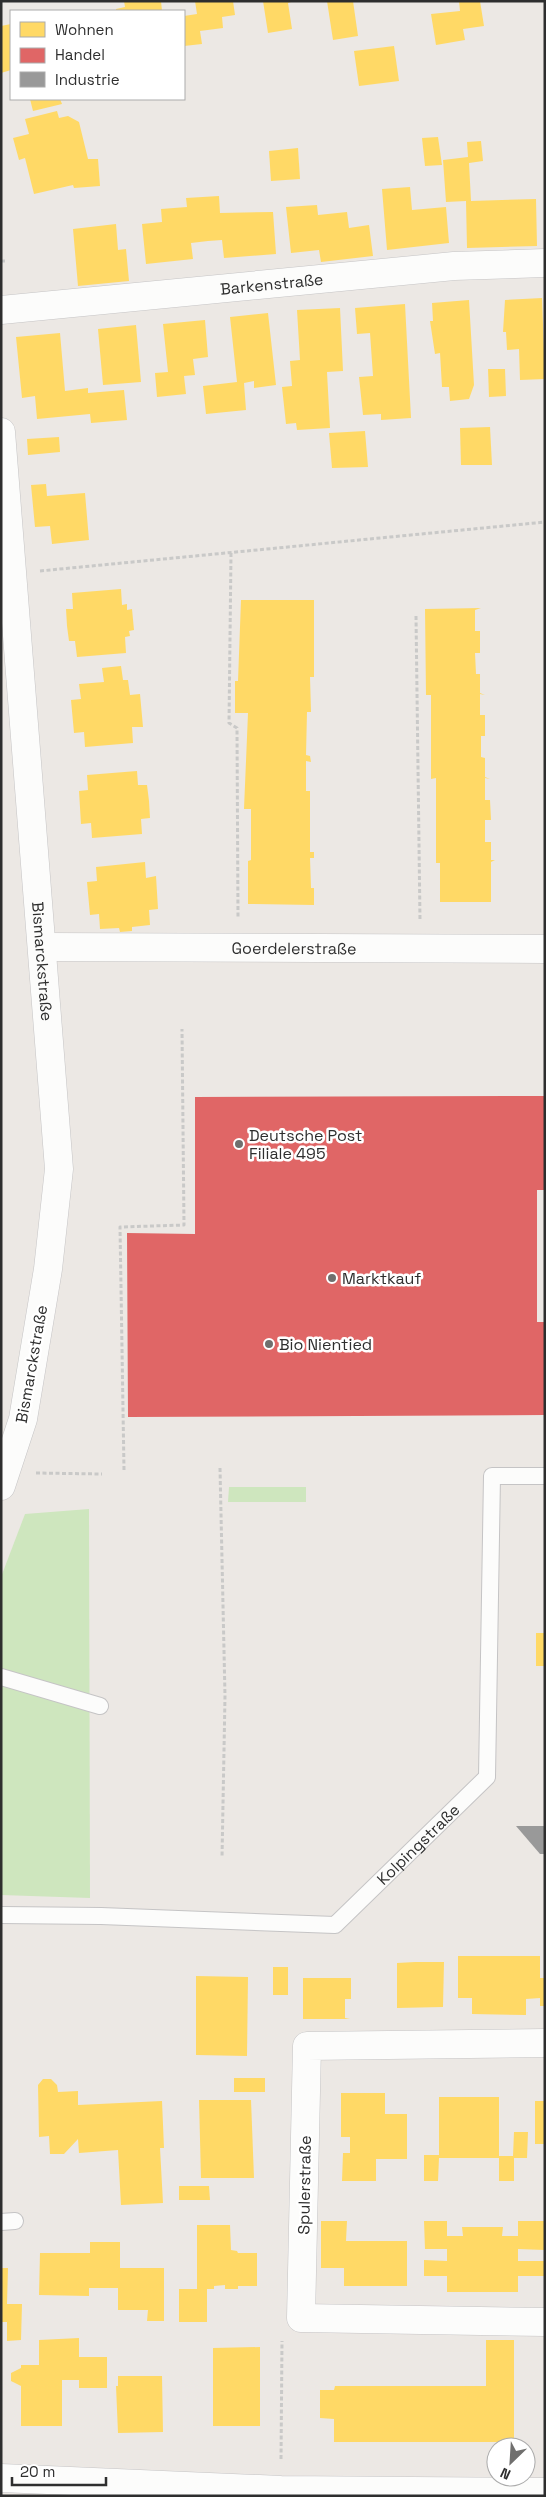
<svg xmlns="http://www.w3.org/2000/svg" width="546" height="2497" viewBox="0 0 546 2497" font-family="'Space Grotesk',sans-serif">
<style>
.green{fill:#cee6be}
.homes{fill:#ffd966}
.shops{fill:#e06666}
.industry{fill:#999}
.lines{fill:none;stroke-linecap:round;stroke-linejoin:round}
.service-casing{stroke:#c5c4c5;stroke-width:18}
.minor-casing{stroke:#c5c4c5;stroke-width:29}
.tertiary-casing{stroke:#c5c4c5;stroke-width:29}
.path{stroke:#c9c9c8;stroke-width:3;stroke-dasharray:4 2.5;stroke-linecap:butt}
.service{stroke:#fcfcfb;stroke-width:16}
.minor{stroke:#fcfcfb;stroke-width:28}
.tertiary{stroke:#fcfcfb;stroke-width:28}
.poi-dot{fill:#706f6e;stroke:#fff;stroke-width:2}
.labels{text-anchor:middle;stroke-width:5;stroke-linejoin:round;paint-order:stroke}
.street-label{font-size:16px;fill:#2e2e2e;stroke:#fff}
.poi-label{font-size:16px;fill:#2e2e2e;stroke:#fff;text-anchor:start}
</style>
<rect width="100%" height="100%" fill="#ece8e4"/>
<g class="green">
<path d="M229 1487H306V1502H228Z"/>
<path d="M89 1509 90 1898 1 1895V1577L25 1514Z"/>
</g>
<g class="homes">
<path d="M124 1H161L162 11H116V9L125 7Z"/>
<path d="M195 1H233L235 15 222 17 223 28 200 31 202 44 184 46V16L197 14Z"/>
<path d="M263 1H294L288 3 292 29 268 33Z"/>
<path d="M327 1H353L358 36 333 40Z"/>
<path d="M459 1H480L484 26 463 29 465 40 436 45 431 14 460 11Z"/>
<path d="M11 24V70L1 73V26Z"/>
<path d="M394 46 399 81 359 86 354 51Z"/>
<path d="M30 99H60L62 104 33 111Z"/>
<path d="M57 111 59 118 68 116 79 122 88 159H98L100 186 74 188 73 185 34 194 25 158 19 160 13 138 29 134 25 119Z"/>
<path d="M438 137 442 165 425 166 422 138Z"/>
<path d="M481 141 483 161 469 163 471 201 536 199 537 246 467 248 466 201 446 202 443 160 468 157 467 142Z"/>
<path d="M298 148 300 179 271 181 269 151Z"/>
<path d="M410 187 412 210 446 207 449 243 387 250 382 189Z"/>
<path d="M219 196 220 213 273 212 276 254 224 258 222 240 208 241 191 243 193 259 146 264 142 224 162 222 161 209 187 207 186 198Z"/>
<path d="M317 205 318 215 347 212 349 228 369 225 373 256 321 262 319 250 291 253 286 207Z"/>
<path d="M116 224 118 250 126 249 129 281 78 286 73 229Z"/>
<path d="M542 298 545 379 520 380 519 349 507 350 506 332H503L505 300Z"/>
<path d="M469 300 474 385 469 399 450 401 449 387H442L440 353 435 354 430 321H433L432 303Z"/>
<path d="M405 304 411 418 381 420V414L363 415 359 377 373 376 370 333 357 334 355 308Z"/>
<path d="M340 308 343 371 327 372 330 428 297 430 296 423 286 424 282 387 292 386 290 361 300 360 297 310Z"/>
<path d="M268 313 276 385 254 388V381L244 383 246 410 206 414 203 386 237 382 230 317Z"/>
<path d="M205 320 208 357 193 359 195 375 184 376 186 394 157 397 155 373 168 372 163 324Z"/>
<path d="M136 325 141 382 103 385 98 329Z"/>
<path d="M60 333 65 391 88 388V393L124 390 127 420 91 423 90 414 37 419 35 396 22 398 16 337Z"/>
<path d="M488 369H505L506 396 489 397Z"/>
<path d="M490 427 492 465H461L460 428Z"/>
<path d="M365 431 368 467 332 468 329 433Z"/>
<path d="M59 437 60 452 28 455 27 439Z"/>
<path d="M46 484 47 496 85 493 89 540 52 544 50 526 35 527 31 485Z"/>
<path d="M121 589 122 605 127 604V610L132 609 134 630 129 631 130 636 125 637 126 653 77 657 75 641H69L67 626 66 609H73L72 593Z"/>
<path d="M241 600H314V677H310L311 712H307L306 755 310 756 311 762 306 761V791H310V852H314V858H310L311 888H314V905L248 904V861L251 860V809H244L248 713H235V681H238Z"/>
<path d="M481 608 475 610V631H480V653H475L476 674H480V693L485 695 480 694V715H485V736H481V757L485 758V777L490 779 485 778V800H490L491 820H485V842H491V860H495L491 862V902H440V863H436V778L431 779V695H426L425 609Z"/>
<path d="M121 666 123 680H128L130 695 140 694 143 727H132L133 743 85 747 84 732 74 733 71 700 81 699 79 684 104 682 102 668Z"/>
<path d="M137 771 138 785H147L149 801 150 818 141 819 142 834 92 838 91 823 81 824 79 791 88 790 87 775Z"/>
<path d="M145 862 146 878 156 876 158 909 149 910 150 925 132 927V931L120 932 119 928 100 929 99 914 90 915 87 882 97 881 96 867Z"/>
<rect x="536" y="1633" width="9" height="33"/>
<path d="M458 1956H540V1978H545V2006H540V1998L526 1999V2015L472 2014V1998H458Z"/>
<path d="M415 1962H444L443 2007 397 2008V1963Z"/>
<rect x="273" y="1967" width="15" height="28"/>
<path d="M196 1976 248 1977 247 2056 196 2055Z"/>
<path d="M303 1978H351V1999H345V2018L350 2019H303Z"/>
<rect x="234" y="2078" width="31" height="14"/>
<path d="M43 2079H51L57 2085 58 2092 78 2091V2105L162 2101 164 2148H160L163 2203 121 2205 118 2150 79 2153 78 2139 64 2154H50L49 2136 39 2137 38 2085Z"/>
<path d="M341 2093H385V2114H407V2159H376V2181H342L343 2153H350V2137H341Z"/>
<path d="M439 2097H499V2156H513L514 2132H528L527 2158H514V2181H499V2158H439L438 2181H424V2155H439Z"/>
<path d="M199 2100H251L254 2178H201Z"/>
<rect x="535" y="2101" width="10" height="43"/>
<path d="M179 2186H209L210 2200H179Z"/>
<path d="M321 2221H347L346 2241H407V2286H344V2268H321Z"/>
<path d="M424 2221H447V2236H463L462 2227H503L502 2236H518V2221H545V2250L518 2249V2261H545V2276H518V2292H447V2276H424V2260L447 2261V2249H425Z"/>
<path d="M197 2225H230L231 2250 237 2251 238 2253H257V2286H238V2289H225V2285L214 2286V2289H207V2322H179V2289H197Z"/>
<path d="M90 2242H120V2268H164V2321H147L148 2310H118V2288H89V2296L39 2295 40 2253H90Z"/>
<path d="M1 2268H8L7 2304H22L21 2340 7 2341V2322H1Z"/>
<path d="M79 2338V2357H107V2388H79V2380H62V2426H21V2386L11 2381V2373L21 2368V2365H39V2340Z"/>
<path d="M486 2340H514V2442H334V2419L320 2418V2390H334L335 2386H486Z"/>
<path d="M260 2347V2426H213V2348Z"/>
<path d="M118 2376H162L163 2432 118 2433 116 2386H118Z"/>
</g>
<path class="shops" d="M545 1096V1190H537V1322H545V1415L128 1417 127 1233 195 1234V1097Z"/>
<path class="industry" d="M516 1826H545V1854H540Z"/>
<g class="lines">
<g class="service-casing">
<g id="service">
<path d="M1 1677 100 1706"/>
<path id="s1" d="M1 1915 101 1916 335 1925 487 1777 492 1476H545"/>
<path d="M1 2222 15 2221"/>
</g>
</g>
<g class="minor-casing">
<g id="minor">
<path id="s2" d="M1 310 454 266 545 263"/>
<path id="s3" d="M1 432 59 1169 48 1269 23 1419 1 1486"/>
<path id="s4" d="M43 947 545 949"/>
<path d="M545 2043 307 2046 301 2318 545 2322"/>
</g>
</g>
<g class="tertiary-casing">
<path id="tertiary" d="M1 2478 281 2490 545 2492"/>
</g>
<g class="path">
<path d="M1 261H5"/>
<path d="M231 553 229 723 237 728 238 917"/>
<path d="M40 571 545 522"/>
<path d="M416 616 420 920"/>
<path d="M220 1468 225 1696 222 1858"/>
<path d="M124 1470 120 1227 184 1225 182 1029"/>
<path d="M36 1473 102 1474"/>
<path d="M281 2459 282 2341"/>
</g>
<use href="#service" class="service"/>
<use href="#minor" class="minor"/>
<use href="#tertiary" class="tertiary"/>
</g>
<g class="poi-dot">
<circle cx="239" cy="1144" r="5"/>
<circle cx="332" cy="1278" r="5"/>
<circle cx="269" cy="1344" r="5"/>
</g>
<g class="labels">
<g class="street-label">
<text dy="6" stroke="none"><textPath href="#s2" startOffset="272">Barkenstraße</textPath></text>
<text dy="6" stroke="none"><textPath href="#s4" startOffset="251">Goerdelerstraße</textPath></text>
<text dy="6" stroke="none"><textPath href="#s3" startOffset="531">Bismarckstraße</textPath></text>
<text transform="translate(31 1364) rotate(-80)" y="6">Bismarckstraße</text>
<text dy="6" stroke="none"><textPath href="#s1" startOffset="450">Kolpingstraße</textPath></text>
<text transform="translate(304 2185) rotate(-89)" y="6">Spulerstraße</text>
</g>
<g class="poi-label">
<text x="249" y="1141">Deutsche Post<tspan x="249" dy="18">Filiale 495</tspan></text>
<text x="342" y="1284">Marktkauf</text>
<text x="279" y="1350">Bio Nientied</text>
</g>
</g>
<rect width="546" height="2497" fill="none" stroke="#2e2e2e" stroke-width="5"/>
<rect x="10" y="10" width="175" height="90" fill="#ffffff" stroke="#ababab"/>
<rect x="20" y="22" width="25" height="15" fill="#ffd966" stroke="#ababab"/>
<text x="55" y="35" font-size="15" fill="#2e2e2e">Wohnen</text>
<rect x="20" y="48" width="25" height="15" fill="#e06666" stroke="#ababab"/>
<text x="55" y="60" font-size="15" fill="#2e2e2e">Handel</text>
<rect x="20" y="72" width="25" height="15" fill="#999999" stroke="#ababab"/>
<text x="55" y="85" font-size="15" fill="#2e2e2e">Industrie</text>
<g transform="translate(511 2462) rotate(205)"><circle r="24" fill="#ffffff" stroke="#ababab"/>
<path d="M0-4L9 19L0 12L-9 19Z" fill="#706f6e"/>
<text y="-8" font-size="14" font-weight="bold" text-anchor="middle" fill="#2e2e2e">N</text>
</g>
<path d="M12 2477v8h94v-8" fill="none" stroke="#2e2e2e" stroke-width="2.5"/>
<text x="20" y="2477" font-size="15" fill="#2e2e2e" stroke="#ffffff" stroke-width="4" paint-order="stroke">20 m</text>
</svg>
